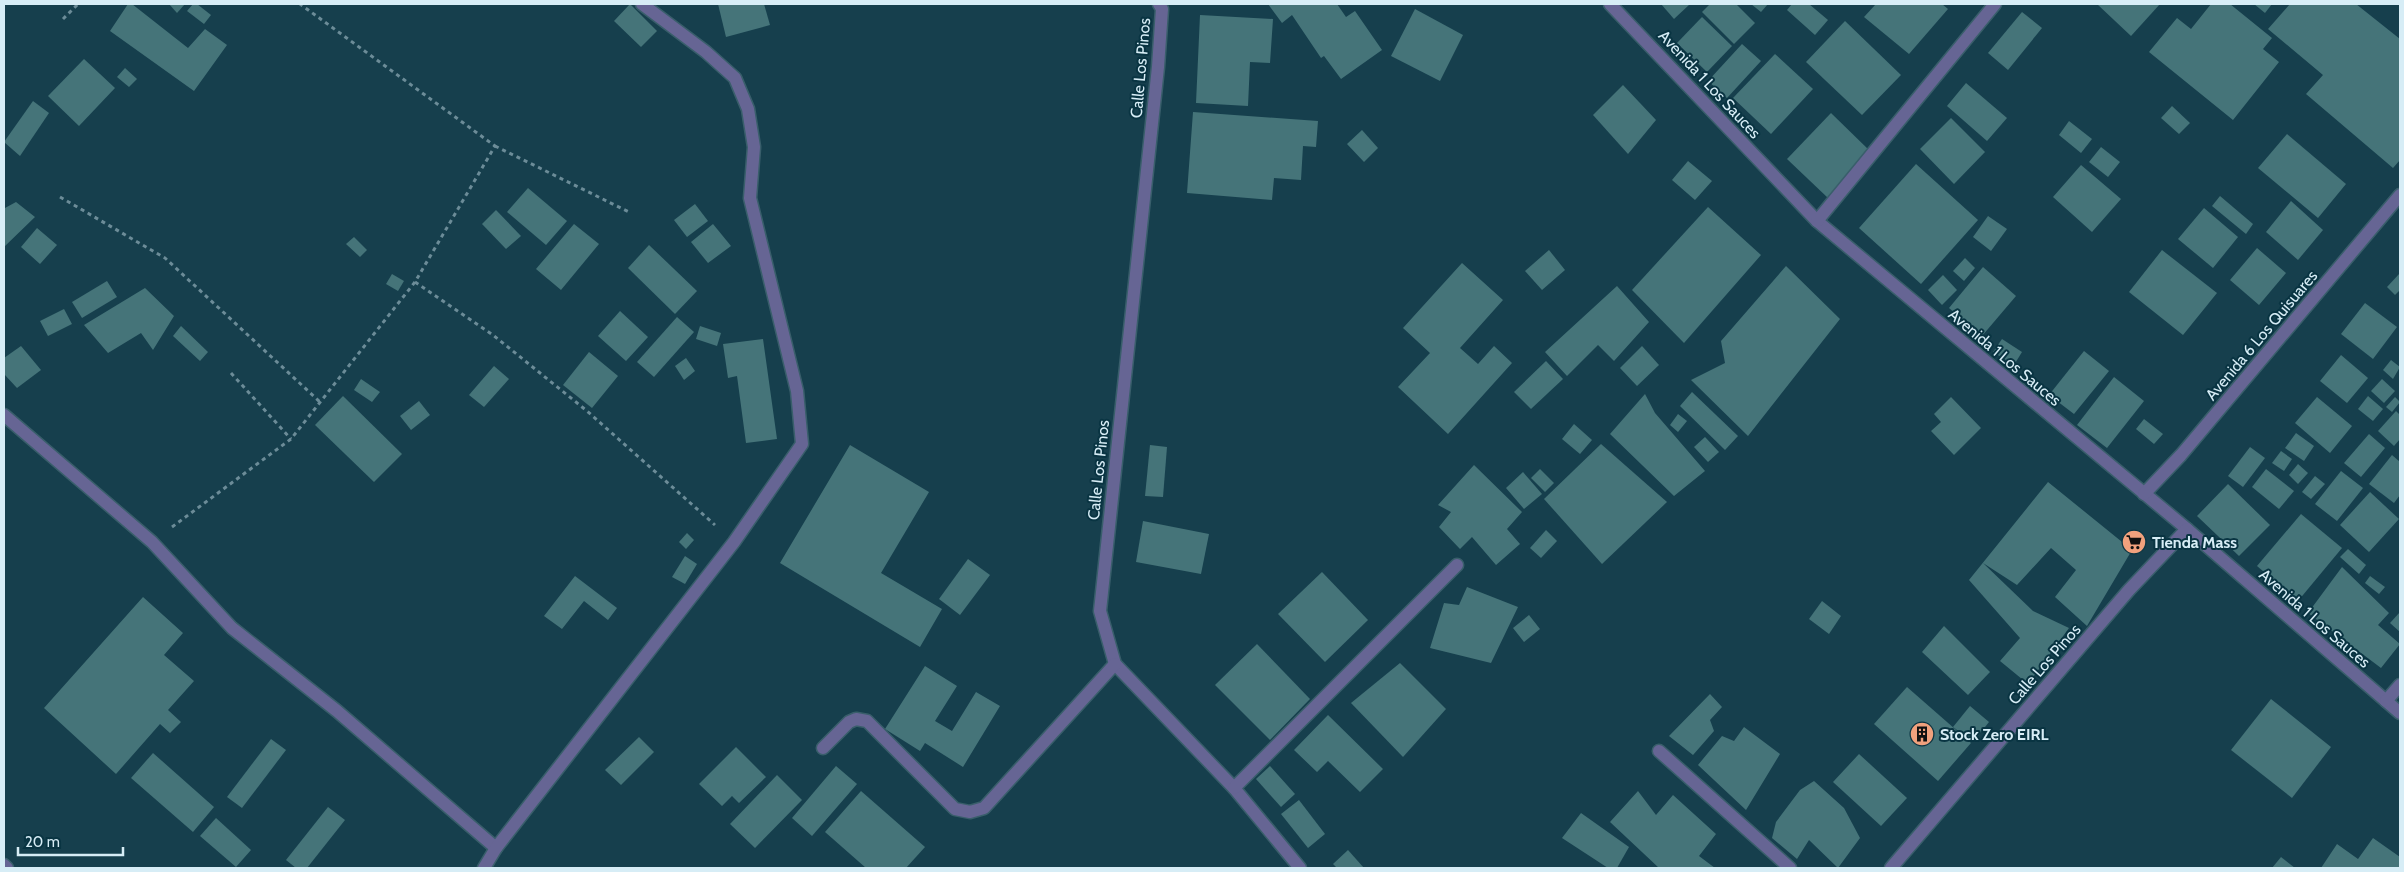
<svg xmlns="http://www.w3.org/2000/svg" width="2404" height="872" viewBox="0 0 2404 872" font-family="Cabin,sans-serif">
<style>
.building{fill:#457479}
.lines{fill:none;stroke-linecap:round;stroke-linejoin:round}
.minor-casing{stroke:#395e6b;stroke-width:15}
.path{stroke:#6c8c98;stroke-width:3;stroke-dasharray:4 4;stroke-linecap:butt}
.minor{stroke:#666594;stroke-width:12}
.labels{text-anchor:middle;stroke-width:4;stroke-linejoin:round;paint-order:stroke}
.street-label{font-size:16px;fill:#d7edf6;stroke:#093442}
.poi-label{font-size:16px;font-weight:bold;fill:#d7edf6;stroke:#093442;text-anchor:start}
</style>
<rect width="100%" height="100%" fill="#163f4d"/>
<g class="building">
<path d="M128 4H132L188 48 205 29 227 45 194 91 110 31Z"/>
<path d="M169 4H185L177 13Z"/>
<path d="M193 4H197L211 15 204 24 187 11Z"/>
<path d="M630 4 657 31 641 47 614 21Z"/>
<path d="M718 4H764L770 25 726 37Z"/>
<path d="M1268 4H1337L1346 17 1355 11 1382 50 1341 79 1324 56 1321 58 1292 15 1282 23Z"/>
<path d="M1661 4H1690L1674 19Z"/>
<path d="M1710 4H1736L1755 23 1734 44 1702 12Z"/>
<path d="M1751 4H1768L1761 12Z"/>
<path d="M1792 4H1809L1828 20 1815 35 1787 10Z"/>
<path d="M1876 4H1942L1948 9 1909 54 1864 17Z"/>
<path d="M2097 4H2160L2131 36Z"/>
<path d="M2211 4H2230L2272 38 2263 49 2279 62 2233 120 2149 52 2177 18 2191 29Z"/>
<path d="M2254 4H2272L2265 13Z"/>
<path d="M2290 4H2356L2400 39V160L2393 168 2306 94 2323 75 2268 29Z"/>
<path d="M1415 9 1463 35 1440 81 1391 56Z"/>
<path d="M2022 12 2042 28 2008 70 1988 53Z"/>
<path d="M1200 15 1273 19 1270 63 1250 62 1248 106 1196 103Z"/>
<path d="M1702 17 1732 46 1707 72 1677 43Z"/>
<path d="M1845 21 1901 75 1862 115 1806 62Z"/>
<path d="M1742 44 1761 61 1727 98 1708 81Z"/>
<path d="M1775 54 1813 89 1771 134 1733 98Z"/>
<path d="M84 59 115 88 79 126 48 96Z"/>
<path d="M125 68 137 79 129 87 117 77Z"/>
<path d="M1966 83 2007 118 1987 141 1947 106Z"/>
<path d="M1623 85 1656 120 1628 154 1593 115Z"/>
<path d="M33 101 49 113 20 156 4 142Z"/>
<path d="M2172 106 2190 123 2179 134 2161 118Z"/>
<path d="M1193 112 1318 121 1316 147 1303 146 1301 180 1274 178 1272 200 1187 193Z"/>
<path d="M1831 113 1871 152 1828 198 1787 159Z"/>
<path d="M1951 118 1985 152 1954 184 1920 149Z"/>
<path d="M2069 121 2092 139 2081 153 2059 135Z"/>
<path d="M1362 130 1378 148 1364 162 1347 144Z"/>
<path d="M2287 134 2346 184 2318 218 2258 168Z"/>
<path d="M2101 147 2120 162 2108 177 2089 162Z"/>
<path d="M1688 161 1712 181 1695 200 1672 180Z"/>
<path d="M1916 164 1978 220 1921 284 1859 228Z"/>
<path d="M2081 165 2121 199 2092 232 2053 197Z"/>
<path d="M528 188 567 221 546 245 507 212Z"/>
<path d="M2220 196 2253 224 2246 234 2212 206Z"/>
<path d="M2291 201 2323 230 2298 260 2266 232Z"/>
<path d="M16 202 35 217 4 247V206L5 208Z"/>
<path d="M695 204 708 221 687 237 674 220Z"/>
<path d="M1708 207 1761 255 1684 343 1632 290Z"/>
<path d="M2204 208 2238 237 2213 268 2178 239Z"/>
<path d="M496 210 521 236 506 249 482 224Z"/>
<path d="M1988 216 2007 229 1991 251 1973 237Z"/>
<path d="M574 224 599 244 561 290 536 269Z"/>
<path d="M713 224 731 246 708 263 691 242Z"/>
<path d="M37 228 57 245 40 264 21 247Z"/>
<path d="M354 237 367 250 360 257 346 244Z"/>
<path d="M649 245 697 291 675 314 628 268Z"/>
<path d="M2257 248 2286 273 2259 305 2230 280Z"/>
<path d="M1549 250 1565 270 1542 290 1525 271Z"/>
<path d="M2162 250 2217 293 2183 335 2129 292Z"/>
<path d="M1965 258 1975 268 1964 281 1953 271Z"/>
<path d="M1462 263 1503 300 1460 348 1478 364 1494 346 1512 363 1448 434 1398 387 1430 353 1403 328Z"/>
<path d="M1786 266 1840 319 1748 436 1691 380 1725 363 1721 341Z"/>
<path d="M1983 267 2016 296 1982 336 1949 308Z"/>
<path d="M2400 273V290L2395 295 2387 287Z"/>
<path d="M392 274 404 281 398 291 386 284Z"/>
<path d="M1943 275 1957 290 1942 305 1928 290Z"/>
<path d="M107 281 117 297 82 318 72 302Z"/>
<path d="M1617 286 1649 322 1614 361 1598 345 1567 376 1545 352Z"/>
<path d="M145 288 174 316 153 350 141 333 108 353 84 325Z"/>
<path d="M2365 303 2397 327 2373 359 2341 334Z"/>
<path d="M64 309 72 324 48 336 40 321Z"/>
<path d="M620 311 648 337 626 361 598 336Z"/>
<path d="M677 317 694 332 654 377 637 362Z"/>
<path d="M181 326 208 352 200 361 173 336Z"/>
<path d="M700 326 721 333 717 346 696 339Z"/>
<path d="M763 339 777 439 746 443 737 376 728 378 723 344Z"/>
<path d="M2002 339 2022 352 2014 365 1993 352Z"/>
<path d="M21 346 41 370 17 388 4 374V358Z"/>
<path d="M1642 346 1659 365 1637 386 1620 368Z"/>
<path d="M2084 351 2109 371 2074 414 2049 395Z"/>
<path d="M589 352 618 376 592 408 563 385Z"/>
<path d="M2341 355 2368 378 2347 403 2320 381Z"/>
<path d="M686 358 695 371 684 380 675 366Z"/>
<path d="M2391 360 2400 367 2393 379 2383 370Z"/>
<path d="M1546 361 1563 379 1531 409 1514 392Z"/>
<path d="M494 366 509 379 484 407 469 395Z"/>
<path d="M2114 377 2144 401 2107 448 2077 425Z"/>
<path d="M361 379 380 392 372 402 354 390Z"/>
<path d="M2382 379 2395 391 2384 403 2371 391Z"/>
<path d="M1692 392 1738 436 1725 450 1680 406Z"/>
<path d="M1645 394 1655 413 1705 471 1674 496 1610 434Z"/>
<path d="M343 396 402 454 374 482 315 425Z"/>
<path d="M2368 396 2383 409 2373 421 2358 409Z"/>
<path d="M1951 397 1981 428 1954 455 1931 431 1941 422 1934 414Z"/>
<path d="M2317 397 2352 426 2330 453 2295 423Z"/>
<path d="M2395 397 2400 402 2392 412 2386 407Z"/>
<path d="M419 401 430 415 411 430 400 416Z"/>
<path d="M2396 411 2400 415V439L2394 446 2378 431Z"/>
<path d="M1678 414 1687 421 1678 432 1670 425Z"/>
<path d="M2144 419 2163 434 2154 444 2136 429Z"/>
<path d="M1574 424 1592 440 1580 454 1562 439Z"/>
<path d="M2296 433 2314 446 2304 461 2285 448Z"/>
<path d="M2369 434 2385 448 2361 477 2344 463Z"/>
<path d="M1705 437 1719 452 1708 462 1694 447Z"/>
<path d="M1601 444 1667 502 1602 564 1544 499Z"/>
<path d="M850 445 929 492 881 573 942 609 920 647 780 563Z"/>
<path d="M1150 445 1167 447 1163 497 1145 496Z"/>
<path d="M2250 447 2265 458 2243 487 2228 476Z"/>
<path d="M2281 451 2292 459 2284 471 2272 463Z"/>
<path d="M2392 455 2400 462V495L2394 503 2369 484Z"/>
<path d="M2298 464 2308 473 2298 484 2289 475Z"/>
<path d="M1474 465 1522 512 1507 529 1520 544 1496 565 1472 537 1460 549 1439 527 1451 512 1438 505Z"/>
<path d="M1540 469 1554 483 1545 492 1531 478Z"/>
<path d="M2266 469 2294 491 2279 509 2252 487Z"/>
<path d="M2341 471 2363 488 2337 521 2315 504Z"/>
<path d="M1523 472 1542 494 1524 509 1506 488Z"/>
<path d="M2315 476 2325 484 2311 499 2302 492Z"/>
<path d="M2048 482 2132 550 2087 626 2055 597 2076 570 2051 548 2017 585 1983 563 2033 611 2069 628 2028 684 2000 661 2020 638 1969 580Z"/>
<path d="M2228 484 2270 525 2239 556 2197 516Z"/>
<path d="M2370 492 2399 519 2369 552 2340 525Z"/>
<path d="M2301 514 2342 548 2298 601 2257 566Z"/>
<path d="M1143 521 1209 534 1201 574 1136 562Z"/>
<path d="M1546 530 1557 541 1541 558 1530 548Z"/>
<path d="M687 533 694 540 686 549 679 542Z"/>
<path d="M2348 549 2366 565 2359 574 2340 557Z"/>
<path d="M685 556 697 564 685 584 672 577Z"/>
<path d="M968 559 990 575 960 615 939 599Z"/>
<path d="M2342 567 2389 613 2378 625 2400 644 2381 668 2308 613Z"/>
<path d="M1322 572 1368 620 1325 662 1278 614Z"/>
<path d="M575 576 617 608 608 620 584 601 562 629 544 616Z"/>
<path d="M2370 576 2385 587 2379 594 2365 583Z"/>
<path d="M1467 587 1518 607 1491 663 1430 648 1444 603 1459 605Z"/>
<path d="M143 597 183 633 164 655 194 681 168 710 181 722 170 733 160 724 116 774 44 708Z"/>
<path d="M1822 601 1841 616 1829 634 1809 619Z"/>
<path d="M2400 612V632L2390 623Z"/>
<path d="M1529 615 1540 629 1524 642 1513 628Z"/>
<path d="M1944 626 1990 672 1968 695 1922 652Z"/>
<path d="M1257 644 1310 699 1270 740 1215 685Z"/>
<path d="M1400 663 1446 709 1403 757 1351 703Z"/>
<path d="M925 666 957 686 935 721 952 731 976 692 1000 706 963 767 925 743 920 751 885 729Z"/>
<path d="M1907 687 1971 743 1938 781 1874 724Z"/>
<path d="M1710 694 1722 707 1710 720 1714 731 1693 755 1669 736Z"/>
<path d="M2271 699 2331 747 2292 798 2231 750Z"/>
<path d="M1970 706 1989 722 1973 742 1953 727Z"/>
<path d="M1328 715 1383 769 1360 792 1328 761 1317 772 1294 750Z"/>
<path d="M1744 727 1780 754 1746 810 1698 765 1722 736 1734 741Z"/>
<path d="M639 737 654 752 621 785 605 770Z"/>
<path d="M271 739 286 750 242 808 227 797Z"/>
<path d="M736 747 766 777 739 803 732 796 722 806 699 784Z"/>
<path d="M153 753 214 807 193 832 131 778Z"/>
<path d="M1859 754 1907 798 1881 826 1833 782Z"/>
<path d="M836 766 857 784 812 836 792 818Z"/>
<path d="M1270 766 1295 794 1281 807 1256 779Z"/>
<path d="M777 775 802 800 755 848 730 824Z"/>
<path d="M1814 781 1844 808 1860 838 1838 868 1809 840 1797 859 1772 838 1776 822 1800 790Z"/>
<path d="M861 791 925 847 906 868H866L825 832Z"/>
<path d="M1638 791 1656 815 1673 795 1716 834 1699 856 1715 868H1659L1610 822Z"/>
<path d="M1299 800 1325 834 1308 848 1281 814Z"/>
<path d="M328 807 345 820 307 868H296L286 860Z"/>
<path d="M1581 813 1629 847 1617 868H1608L1562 838Z"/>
<path d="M216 818 251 850 236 867 200 836Z"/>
<path d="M2373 838 2400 857V868H2321L2337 844 2358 859Z"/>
<path d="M1348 850 1364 868H1337L1333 864Z"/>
<path d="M2281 857 2295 868H2272Z"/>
</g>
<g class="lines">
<g class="minor-casing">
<g id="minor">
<path d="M1159 4 1162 9 1158 67 1100 611 1115 664 1234 788 1300 868"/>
<path d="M1610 4 1817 221 2187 529 2400 713"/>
<path d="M1817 221 1995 4"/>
<path d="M4 415 152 542 232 628 337 711 496 848"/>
<path d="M2144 494 2181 455 2400 195"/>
<path d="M2386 701 2400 685"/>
<path d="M823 748 849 722 856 719 867 721 955 809 970 812 984 808 1115 664"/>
<path d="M1659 751 1790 868"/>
<path d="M1234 788 1457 565"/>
<path d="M4 865 7 868"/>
<path d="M484 868 496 848 734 542 802 444 797 391 750 198 754 147 748 109 735 78 706 52 642 4"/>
<path d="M1891 868 2129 590 2187 529"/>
</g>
</g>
<g class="path">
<path d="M63 19 78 4"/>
<path d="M495 146 629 212"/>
<path d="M60 197 165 258 320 402"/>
<path d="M415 282 493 335 587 411 715 525"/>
<path d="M231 373 291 439"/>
<path d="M172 527 291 439 415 282 495 146 300 4"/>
</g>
<use href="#minor" class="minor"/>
</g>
<defs>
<g id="supermarket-disc" transform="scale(1.25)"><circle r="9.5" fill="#f1a17d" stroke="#093442"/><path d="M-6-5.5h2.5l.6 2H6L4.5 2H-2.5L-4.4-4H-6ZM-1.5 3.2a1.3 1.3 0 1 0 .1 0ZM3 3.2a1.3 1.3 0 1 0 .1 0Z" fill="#111"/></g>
<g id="building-disc" transform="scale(1.25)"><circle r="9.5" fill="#f1a17d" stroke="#093442"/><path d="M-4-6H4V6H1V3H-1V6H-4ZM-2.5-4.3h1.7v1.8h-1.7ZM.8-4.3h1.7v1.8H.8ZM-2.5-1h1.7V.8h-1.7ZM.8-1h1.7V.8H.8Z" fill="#111"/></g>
</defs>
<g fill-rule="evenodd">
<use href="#supermarket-disc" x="2134" y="542"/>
<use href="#building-disc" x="1922" y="734"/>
</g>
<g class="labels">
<g class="street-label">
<text transform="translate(1140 68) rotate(-85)" y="6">Calle Los Pinos</text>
<text transform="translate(1710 84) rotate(47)" y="6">Avenida 1 Los Sauces</text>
<text transform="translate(2261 335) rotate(-50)" y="6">Avenida 6 Los Quisuares</text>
<text transform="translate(2005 357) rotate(40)" y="6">Avenida 1 Los Sauces</text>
<text transform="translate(1098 470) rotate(-84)" y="6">Calle Los Pinos</text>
<text transform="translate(2315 618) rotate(41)" y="6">Avenida 1 Los Sauces</text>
<text transform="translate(2044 664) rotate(-49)" y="6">Calle Los Pinos</text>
</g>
<g class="poi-label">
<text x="2152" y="548">Tienda Mass</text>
<text x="1940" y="740">Stock Zero EIRL</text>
</g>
</g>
<rect width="2404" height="872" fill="none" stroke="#d7edf6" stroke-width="10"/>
<path d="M18 847v8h105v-8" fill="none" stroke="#d7edf6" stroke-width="2.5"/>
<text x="25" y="847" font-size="15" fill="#d7edf6" stroke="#093442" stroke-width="4" paint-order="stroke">20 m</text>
</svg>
